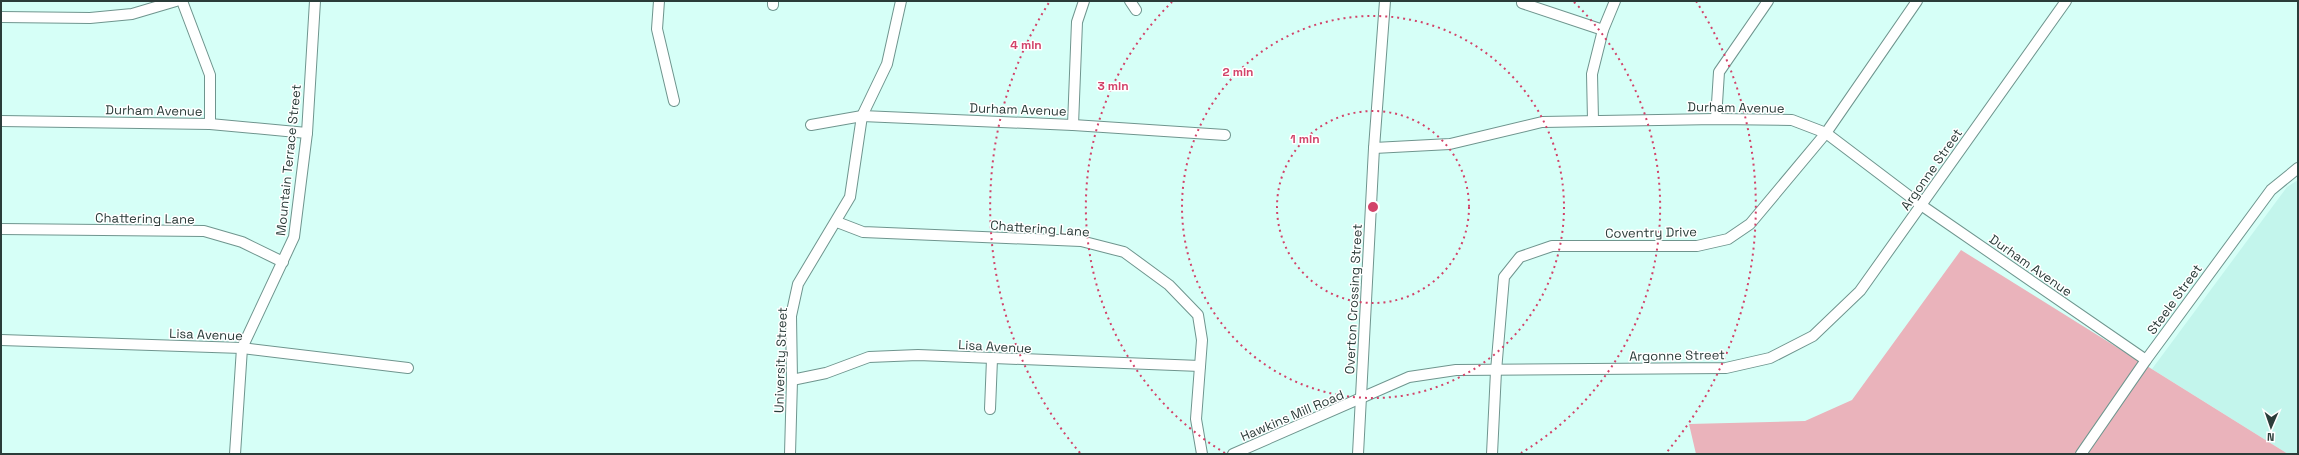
<svg xmlns="http://www.w3.org/2000/svg" width="2299" height="455" viewBox="0 0 2299 455" font-family="'Space Grotesk',sans-serif">
<style>
.built{fill:#c3f5ec}
.forest{fill:#eab3bb}
.lines{fill:none;stroke-linecap:round;stroke-linejoin:round}
.minor-casing{stroke:#6f958e;stroke-width:12}
.minor{stroke:#fff;stroke-width:10}
.ring{fill:none;stroke:#d24369;stroke-width:2;stroke-dasharray:2 4}
.labels{text-anchor:middle;stroke-width:3;stroke-linejoin:round;paint-order:stroke}
.street-label{font-size:13px;fill:#2b3c39;stroke:#fff}
.centre{fill:#d24369;stroke:#fff;stroke-width:2}
.ring-label{font-size:12px;text-anchor:middle;font-weight:bold;fill:#d24369;stroke:#fff;stroke-width:3;stroke-linejoin:round;paint-order:stroke}
</style>
<rect width="100%" height="100%" fill="#d6fff7"/>
<path class="built" d="M2298 180V454H2288L2152 369 2287 187Z"/>
<path class="forest" d="M1961 250 2288 454H1696L1689 424 1805 421 1852 400Z"/>
<g class="lines">
<g class="minor-casing">
<g id="minor">
<path d="M182 1 210 75V124"/>
<path d="M659 1 657 29 674 101"/>
<path d="M773 1V5"/>
<path d="M1130 1 1136 10"/>
<path d="M1522 3 1603 30"/>
<path d="M1 17 90 18 132 14 176 1"/>
<path d="M1716 119 1719 72 1768 1"/>
<path d="M1593 120 1592 74 1603 30 1615 1"/>
<path d="M1 121 210 124 307 133"/>
<path d="M811 125 862 116 1073 125 1225 135"/>
<path d="M1073 125 1077 22 1084 1"/>
<path d="M1374 148 1450 144 1542 122 1716 119 1792 120 1826 133 1921 205 2146 360"/>
<path d="M837 222 863 232 1081 241 1124 252 1169 285 1198 315 1202 340 1196 419 1202 454"/>
<path d="M1 229 204 231 242 242 283 262"/>
<path d="M1 340 242 348 408 368"/>
<path d="M792 380 826 373 869 357 918 355 1200 366"/>
<path d="M990 409 992 359"/>
<path d="M235 454 242 348 294 237 307 133 315 1"/>
<path d="M790 454 792 380 791 316 798 284 850 197 862 116 887 64 901 1"/>
<path d="M1233 454 1409 377 1456 370 1726 368 1770 358 1813 336 1860 291 2066 1"/>
<path d="M1358 454 1374 148 1385 1"/>
<path d="M1492 454 1496 371 1504 277 1520 257 1552 246H1697L1728 239 1750 224 1826 133 1917 1"/>
<path d="M2081 454 2146 360 2271 190 2298 168"/>
</g>
</g>
<use href="#minor" class="minor"/>
</g>
<g class="ring">
<circle cx="1373" cy="207" r="96"/>
<circle cx="1373" cy="207" r="191"/>
<path d="M1225 453A287 287 0 0 1 1172 2M1574 2A287 287 0 0 1 1521 453"/>
<path d="M1080 453A383 383 0 0 1 1050 1M1696 1A383 383 0 0 1 1666 453"/>
</g>
<g class="labels">
<g class="street-label">
<text transform="translate(1736 107) rotate(1)" y="5">Durham Avenue</text>
<text transform="translate(1018 109) rotate(2)" y="5">Durham Avenue</text>
<text transform="translate(154 110) rotate(1)" y="5">Durham Avenue</text>
<text transform="translate(288 160) rotate(-84)" y="5">Mountain Terrace Street</text>
<text transform="translate(1931 169) rotate(-55)" y="5">Argonne Street</text>
<text transform="translate(145 218) rotate(1)" y="5">Chattering Lane</text>
<text transform="translate(1040 228) rotate(4)" y="5">Chattering Lane</text>
<text transform="translate(1651 232) rotate(-1)" y="5">Coventry Drive</text>
<text transform="translate(2031 265) rotate(35)" y="5">Durham Avenue</text>
<text transform="translate(1353 299) rotate(-87)" y="5">Overton Crossing Street</text>
<text transform="translate(2174 299) rotate(-54)" y="5">Steele Street</text>
<text transform="translate(206 334) rotate(2)" y="5">Lisa Avenue</text>
<text transform="translate(995 346) rotate(3)" y="5">Lisa Avenue</text>
<text transform="translate(1677 355) rotate(-1)" y="5">Argonne Street</text>
<text transform="translate(780 360) rotate(-88)" y="5">University Street</text>
<text transform="translate(1292 415) rotate(-23)" y="5">Hawkins Mill Road</text>
</g>
</g>
<circle cx="1373" cy="207" r="6" class="centre"/>
<g class="ring-label">
<text x="1026" y="49">4 min</text>
<text x="1238" y="76">2 min</text>
<text x="1113" y="90">3 min</text>
<text x="1305" y="143">1 min</text>
</g>
<rect width="2299" height="455" fill="none" stroke="#2b3c39" stroke-width="4"/>
<g transform="translate(2271 427) rotate(182)" stroke="#ffffff" stroke-width="3" paint-order="stroke">
<path d="M0-3L7 15L0 10L-7 15Z" fill="#2b3c39"/>
<text y="-6" font-size="11" font-weight="bold" text-anchor="middle" fill="#2b3c39">N</text>
</g>
</svg>
